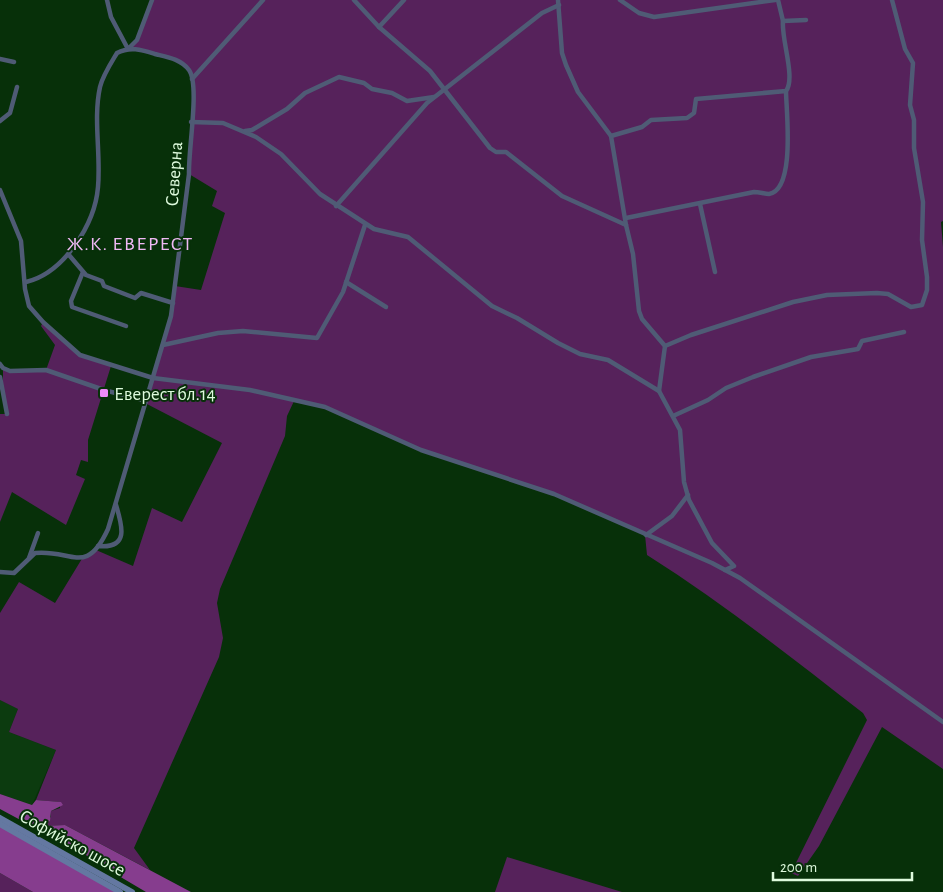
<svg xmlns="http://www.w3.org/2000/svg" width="943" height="892" viewBox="0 0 943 892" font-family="'Alegreya Sans',sans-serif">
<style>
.built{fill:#0c3b0f}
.green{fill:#56225b}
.forest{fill:#863d8e}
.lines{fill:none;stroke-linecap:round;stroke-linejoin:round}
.street{stroke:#4f5b75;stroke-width:4.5}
.secondary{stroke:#6478a1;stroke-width:6}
.poi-dot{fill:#ee8bf8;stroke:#073009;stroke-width:2}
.labels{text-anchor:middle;stroke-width:4;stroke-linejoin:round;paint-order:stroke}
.street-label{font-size:19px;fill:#defadd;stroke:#073009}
.poi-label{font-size:19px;fill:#defadd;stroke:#073009;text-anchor:start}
.neighbourhood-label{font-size:20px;letter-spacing:1px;fill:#efb9f4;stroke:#073009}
</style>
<rect width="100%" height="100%" fill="#073009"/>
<path class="built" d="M0 700 18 709 9 732 56 750 32 805 0 794Z"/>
<g class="green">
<path d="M152 0H943V221L941 222 943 247V769L882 727 819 846 798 876 791 873 867 720 863 713C792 658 723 603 647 555L645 535 554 494 421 450 344 414 295 399 287 416 285 436 220 589 217 603 223 638 219 657 134 848 150 870 65 825 43 826V823L51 817V811L60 808V802L36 800 56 750 9 732 18 709 0 700V613L19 582 55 603 83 557 96 550 133 566 152 508 182 522 222 443 145 403 171 317 175 286 201 290 225 213 212 206 217 191 189 174 194 88 190 71 177 60 128 49 137 40Z"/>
<path d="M43 322 80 355 111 366 88 440V462L81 460 76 475 85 479 66 525 12 492 0 522V414H7L3 393V368L10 371 46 370 55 345 41 326Z"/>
<path d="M507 857 622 892H495Z"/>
<path d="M0 873 33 892H0Z"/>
</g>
<g class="forest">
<path d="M0 794 32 805 36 800 61 802 63 805 51 811 50 821 43 823V826L65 825 191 892H146L102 866 95 860 0 809Z"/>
<path d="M0 824 120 892H33L0 873Z"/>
</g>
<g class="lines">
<g class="street">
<path d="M107 0 111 17 128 49 137 40 152 0"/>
<path d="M354 0 379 27 430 71 490 148 496 152H506L562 196 626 225"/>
<path d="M558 0 562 53 566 65 578 92 611 136 626 225 633 254 639 311 642 319 665 346 659 391 680 430 684 482 689 500 712 543 734 566 725 570"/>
<path d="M620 0 639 13 654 17 775 0"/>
<path d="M778 0 783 21 806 20"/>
<path d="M379 27 404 0"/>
<path d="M0 59 14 62"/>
<path d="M192 79 263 0"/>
<path d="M0 121 10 113 17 87"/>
<path d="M191 122 223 123 256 137 281 154 320 194 374 229 408 237 492 306 517 318 558 343 580 354 608 360 659 391"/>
<path d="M245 131 252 130 287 109 305 93 339 77 364 83 372 89 392 93 407 101 434 97"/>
<path d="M611 136 642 127 651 120 687 118 694 113 696 99 786 91C796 78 781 39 783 21"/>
<path d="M0 190 21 241 25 289 29 306 43 322 80 355 153 378 250 390 325 407 421 450 554 494 712 563 740 578 943 722"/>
<path d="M700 204 715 272"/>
<path d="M336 206 427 103 542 13 559 5"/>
<path d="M626 218 754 192C759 192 765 194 769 194 796 190 786 109 786 91"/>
<path d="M69 255 86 275 102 281 104 286 135 298 141 293 173 303"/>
<path d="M83 272 71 301 72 307 126 326"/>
<path d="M346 282 386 307"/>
<path d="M163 345 218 333 243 331 317 338 343 292 365 225"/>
<path d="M665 346 691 335 793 302 827 295 877 293 888 294 911 307 922 305 927 290V277L922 240 923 202 914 148V120L910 105 913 63 905 49 892 0"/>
<path d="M0 364 3 368 10 371 46 370 104 390 146 401"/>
<path d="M0 377 7 414"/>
<path d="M673 416 708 400 726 388 753 377 811 357 858 349 862 341 904 332"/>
<path d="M646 535 672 516 688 495"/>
<path d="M98 546C130 549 122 525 116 505"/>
<path d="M29 558 38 533"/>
<path d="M0 572 14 573 35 553C72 549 86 577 108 529L171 316 189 174C188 151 200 85 189 70 181 59 167 57 155 54 142 50 130 46 117 53 111 63 103 75 100 87 93 119 101 154 98 187 95 224 64 273 26 282"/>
</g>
<g class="secondary">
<path d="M0 818 132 892"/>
<path d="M0 824 120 892"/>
</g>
</g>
<rect class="poi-dot" x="99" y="388" width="10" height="10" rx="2.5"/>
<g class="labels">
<g class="street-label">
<text transform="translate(173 174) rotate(-86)" y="7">Северна</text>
<text transform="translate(73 842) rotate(29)" y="7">Софийско шосе</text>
</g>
<g class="poi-label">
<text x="114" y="400">Еверест бл.14</text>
</g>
<g class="neighbourhood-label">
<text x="130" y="250">Ж.К. ЕВЕРЕСТ</text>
</g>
</g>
<path d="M773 872v8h139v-8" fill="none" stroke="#defadd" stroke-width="2.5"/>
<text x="780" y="872" font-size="15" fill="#defadd" stroke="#073009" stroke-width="4" paint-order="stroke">200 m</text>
</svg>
